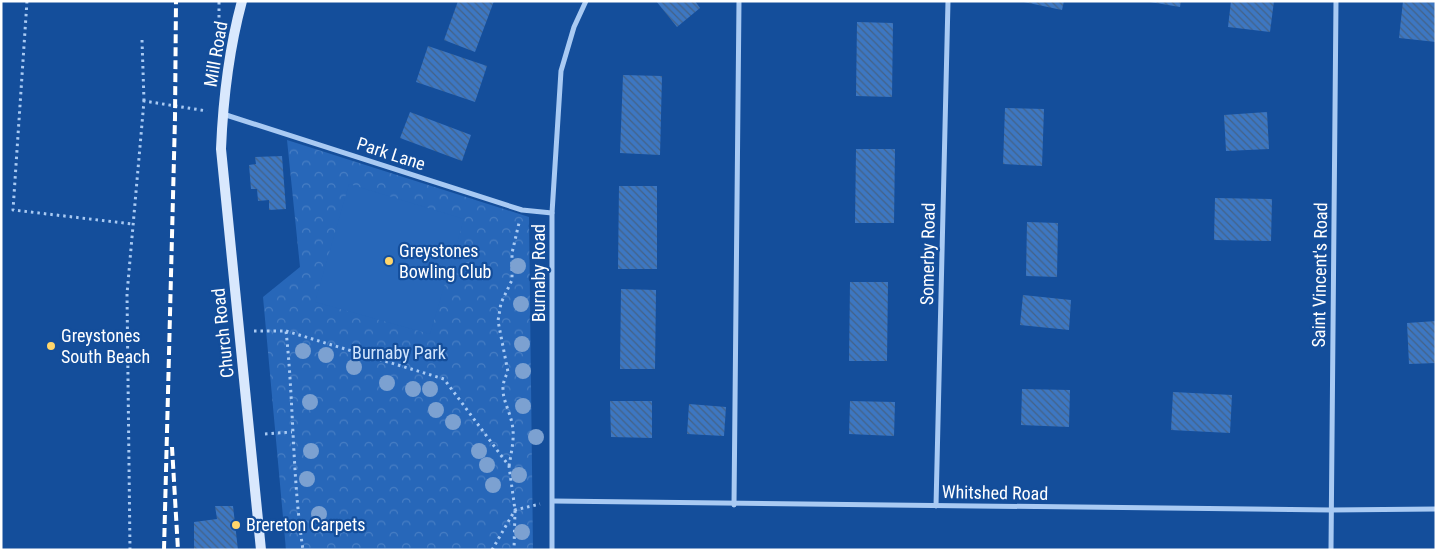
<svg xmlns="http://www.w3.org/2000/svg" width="1437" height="551" viewBox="0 0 1437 551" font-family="'Roboto Condensed',sans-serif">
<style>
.park{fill:url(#park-crowns)}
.garden{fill:#2767b9}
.building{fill:url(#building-back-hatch)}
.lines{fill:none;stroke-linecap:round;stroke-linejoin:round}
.path{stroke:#a9caf3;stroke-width:3;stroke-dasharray:2.5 4;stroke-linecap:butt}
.minor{stroke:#a9caf3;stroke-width:5}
.secondary{stroke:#d9e8fd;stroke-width:10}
.rail{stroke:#fff;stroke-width:4;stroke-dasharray:9 4;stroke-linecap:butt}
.tree{fill:#7ca1d1}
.poi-dot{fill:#ffd66b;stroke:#144e9b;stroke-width:2}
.labels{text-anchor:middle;stroke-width:4.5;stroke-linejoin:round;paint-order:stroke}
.street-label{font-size:18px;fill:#fff;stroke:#144e9b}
.poi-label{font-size:18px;fill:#fff;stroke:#144e9b;text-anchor:start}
.park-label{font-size:18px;fill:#d1e5fd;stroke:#144e9b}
</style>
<defs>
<pattern id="park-crowns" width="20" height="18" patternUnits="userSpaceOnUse" patternTransform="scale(1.25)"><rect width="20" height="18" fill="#2767b9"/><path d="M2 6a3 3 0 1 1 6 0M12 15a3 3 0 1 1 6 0" fill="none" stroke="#477ec4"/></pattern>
<pattern id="building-back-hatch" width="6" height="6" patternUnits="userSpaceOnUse" patternTransform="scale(1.25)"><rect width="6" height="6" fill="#3d77c2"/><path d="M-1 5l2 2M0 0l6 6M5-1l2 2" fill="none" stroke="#446287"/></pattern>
</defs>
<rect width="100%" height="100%" fill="#144e9b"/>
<path class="park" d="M287 140 529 217 533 550H286L263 297 300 267Z"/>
<path class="garden" d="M349 184 464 219 430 334 315 302Z"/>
<g class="building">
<path d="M458 1H494L475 52 444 40Z"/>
<path d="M656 1H695L700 8 677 27Z"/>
<path d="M1019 1H1064L1062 10Z"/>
<path d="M1144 1H1181L1180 7Z"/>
<path d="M1231 1H1274L1270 32 1228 27Z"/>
<path d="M1403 1H1436V42L1399 38Z"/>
<path d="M857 22 893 23 892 97 856 96Z"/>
<path d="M428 46 487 66 475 102 416 82Z"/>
<path d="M623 75 662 76 660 155 620 153Z"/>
<path d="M1005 108 1044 109 1042 166 1003 164Z"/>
<path d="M410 112 471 135 462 161 400 138Z"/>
<path d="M1267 112 1269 149 1226 151 1224 115Z"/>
<path d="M856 149H895L894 223H855Z"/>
<path d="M282 156 286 209 269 210V200L258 201 257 189H251L249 165 256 164 255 157Z"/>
<path d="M619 186H657V269H618Z"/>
<path d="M1215 198 1272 199 1271 241 1214 240Z"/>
<path d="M1027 222 1058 223 1057 277 1026 276Z"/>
<path d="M850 282H888L887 361H849Z"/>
<path d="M621 289 656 290 655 369H620Z"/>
<path d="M1023 295 1071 300 1069 330 1020 325Z"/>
<path d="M1436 321V363L1409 364 1407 323Z"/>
<path d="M1022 389 1070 390 1069 427 1021 425Z"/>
<path d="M1173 392 1232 395 1230 433 1171 430Z"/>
<path d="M610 401H652V438L611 437Z"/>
<path d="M850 401 895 402 894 436 849 434Z"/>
<path d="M689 404 726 407 724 436 687 434Z"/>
<path d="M215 506H233L238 550H194V522L217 519Z"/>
</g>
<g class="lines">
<g class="path">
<path d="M27 1 13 210 133 224"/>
<path d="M219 24V1"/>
<path d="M142 40 144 101"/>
<path d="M254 331H286C294 404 292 477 303 550"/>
<path d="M286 331 444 379 509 466 515 510 514 550"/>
<path d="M265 434 292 432"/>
<path d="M509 466C511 454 514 441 513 430 511 407 495 394 508 372L498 321 501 303 512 280V253L519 223"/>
<path d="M130 550 127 294 144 101 207 111"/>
<path d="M492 550 515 510 540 504"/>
</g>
<g class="minor">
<path d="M223 114 522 210 552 213"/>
<path d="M553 501 1331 510 1436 509"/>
<path d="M734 505 739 1"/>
<path d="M936 506 948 1"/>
<path d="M552 550V213L561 71 574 27 586 1"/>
<path d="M1331 550 1336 1"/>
</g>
<path class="secondary" d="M242 1C229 49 223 100 221 149L261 550"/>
<g class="rail">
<path d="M172 447 178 550"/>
<path d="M164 550 175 118 176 1"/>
</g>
</g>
<g class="tree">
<circle cx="518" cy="266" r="8"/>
<circle cx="521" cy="304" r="8"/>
<circle cx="522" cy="344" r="8"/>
<circle cx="303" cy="351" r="8"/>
<circle cx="326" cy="355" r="8"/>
<circle cx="354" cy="367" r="8"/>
<circle cx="523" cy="371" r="8"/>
<circle cx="387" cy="383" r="8"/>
<circle cx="413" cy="389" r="8"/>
<circle cx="430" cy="389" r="8"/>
<circle cx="310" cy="402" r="8"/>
<circle cx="523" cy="406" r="8"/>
<circle cx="436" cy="410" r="8"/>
<circle cx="453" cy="422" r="8"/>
<circle cx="536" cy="437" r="8"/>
<circle cx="311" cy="451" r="8"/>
<circle cx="479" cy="451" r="8"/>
<circle cx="487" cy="465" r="8"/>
<circle cx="519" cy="475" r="8"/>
<circle cx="307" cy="479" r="8"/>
<circle cx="493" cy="485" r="8"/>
<circle cx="319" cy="514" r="8"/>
<circle cx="522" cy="532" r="8"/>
</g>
<g class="poi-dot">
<circle cx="389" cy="261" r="5"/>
<circle cx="51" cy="346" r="5"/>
<circle cx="236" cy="525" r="5"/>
</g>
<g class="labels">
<g class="street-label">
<text transform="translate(216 54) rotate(-80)" y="6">Mill Road</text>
<text transform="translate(391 154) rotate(18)" y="6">Park Lane</text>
<text transform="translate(928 254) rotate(-89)" y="6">Somerby Road</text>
<text transform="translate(539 273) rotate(-90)" y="6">Burnaby Road</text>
<text transform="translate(1320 275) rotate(-89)" y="6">Saint Vincent's Road</text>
<text transform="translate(223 333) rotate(-96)" y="6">Church Road</text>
<text transform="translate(995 493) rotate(1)" y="6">Whitshed Road</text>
</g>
<g class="poi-label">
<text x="399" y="257">Greystones<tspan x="399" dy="21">Bowling Club</tspan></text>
<text x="61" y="342">Greystones<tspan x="61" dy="21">South Beach</tspan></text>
<text x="246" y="531">Brereton Carpets</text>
</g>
<g class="park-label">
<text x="399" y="359">Burnaby Park</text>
</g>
</g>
<rect width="1437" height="551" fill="none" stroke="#ffffff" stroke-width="5"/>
</svg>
